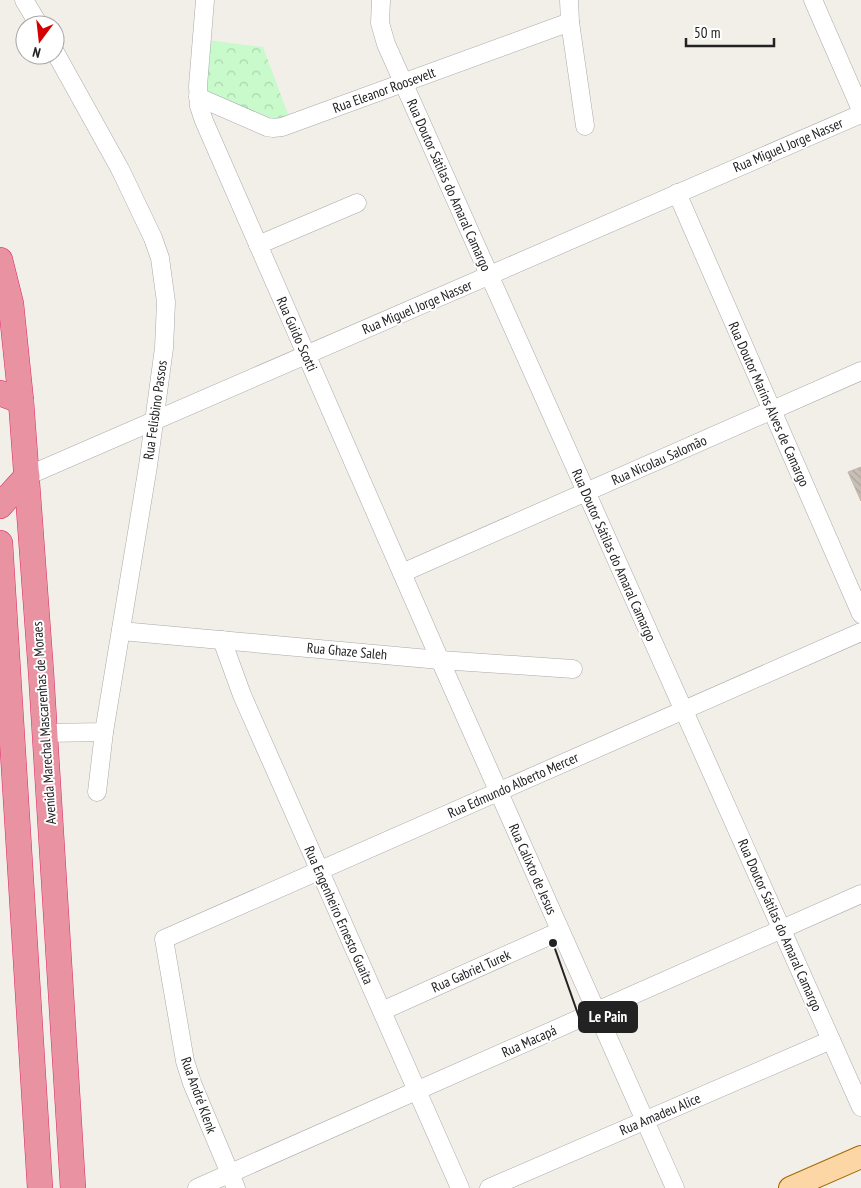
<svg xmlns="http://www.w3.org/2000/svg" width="861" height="1188" viewBox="0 0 861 1188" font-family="'PT Sans Narrow',sans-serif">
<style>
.park{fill:url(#park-crowns)}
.building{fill:url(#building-back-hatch);stroke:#c4b6ab}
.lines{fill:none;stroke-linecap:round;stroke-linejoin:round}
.minor-casing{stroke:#a9a9a9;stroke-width:19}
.major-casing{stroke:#a06b00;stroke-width:24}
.highway-casing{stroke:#dc2a67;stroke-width:26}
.minor{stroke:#fff;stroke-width:18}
.major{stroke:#fcd6a4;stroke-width:22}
.highway{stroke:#e892a2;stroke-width:25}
.labels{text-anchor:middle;stroke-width:4;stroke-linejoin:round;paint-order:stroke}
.street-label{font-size:14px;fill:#222;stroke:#fff}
.leader{fill:none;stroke:#222;stroke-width:2}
.callout-dot{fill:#222;stroke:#fff;stroke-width:2}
.callout{fill:#222;stroke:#222;stroke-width:2}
.callout-label{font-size:15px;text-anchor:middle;font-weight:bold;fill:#fff}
</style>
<defs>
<pattern id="park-crowns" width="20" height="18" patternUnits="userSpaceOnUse" patternTransform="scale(1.25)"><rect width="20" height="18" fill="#c8facc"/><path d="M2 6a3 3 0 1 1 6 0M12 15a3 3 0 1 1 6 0" fill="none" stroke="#acd6af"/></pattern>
<pattern id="building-back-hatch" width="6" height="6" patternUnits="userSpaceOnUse" patternTransform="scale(1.25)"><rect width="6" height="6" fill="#c7bfb8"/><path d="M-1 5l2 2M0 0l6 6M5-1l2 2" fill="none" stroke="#aba49e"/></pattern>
</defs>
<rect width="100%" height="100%" fill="#f2efe9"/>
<path class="park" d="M207 40 263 47 289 117 274 122 203 93Z"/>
<path class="building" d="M861 467V501L848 472Z"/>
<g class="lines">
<g class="minor-casing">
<g id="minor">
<path d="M24 0 39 25"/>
<path d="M205 0 198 86 199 106 204 121 440 660 675 1188"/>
<path d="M381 0 380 23 386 44 861 1107"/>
<path d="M569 0 570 22 585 126"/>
<path d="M813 0 861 110"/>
<path d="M198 97 267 127 273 128 282 127 570 22"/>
<path d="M677 193 861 614"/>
<path d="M258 245 357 203"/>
<path d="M27 476 861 114"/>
<path d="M402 573 861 371"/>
<path d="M121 631 440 660 573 669"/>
<path d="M222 640 242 695 460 1188"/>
<path d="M45 733 104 732 148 466 164 348 166 302 160 258 153 238 120 169 55 52"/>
<path d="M97 792 104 732"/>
<path d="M382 1011 560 931"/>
<path d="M197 1188 861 894"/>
<path d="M236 1188 192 1083 185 1061 164 939 861 632"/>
<path d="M489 1188 831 1040"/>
</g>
</g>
<g class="major-casing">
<path id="major" d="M790 1188 861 1157"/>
</g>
<g class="highway-casing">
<g id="highway">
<path d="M0 260 11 304 21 401 41 672 73 1188"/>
<path d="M0 393 21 401"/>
<path d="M0 506 27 476"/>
<path d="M0 543 40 1188"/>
</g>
</g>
<use href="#minor" class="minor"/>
<use href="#major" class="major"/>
<use href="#highway" class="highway"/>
</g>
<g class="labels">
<g class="street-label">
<text transform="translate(384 90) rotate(-20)" y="5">Rua Eleanor Roosevelt</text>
<text transform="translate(788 145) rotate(-23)" y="5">Rua Miguel Jorge Nasser</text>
<text transform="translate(449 185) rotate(66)" y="5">Rua Doutor Sátilas do Amaral Camargo</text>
<text transform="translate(417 307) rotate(-23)" y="5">Rua Miguel Jorge Nasser</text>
<text transform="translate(297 334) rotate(66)" y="5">Rua Guido Scotti</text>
<text transform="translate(769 404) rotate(66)" y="5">Rua Doutor Marins Alves de Camargo</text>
<text transform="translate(155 410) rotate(-82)" y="5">Rua Felisbino Passos</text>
<text transform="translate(659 460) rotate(-24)" y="5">Rua Nicolau Salomão</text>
<text transform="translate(614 555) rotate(66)" y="5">Rua Doutor Sátilas do Amaral Camargo</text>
<text transform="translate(347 651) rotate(5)" y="5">Rua Ghaze Saleh</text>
<text transform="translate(44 723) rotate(-94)" y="5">Avenida Marechal Mascarenhas de Moraes</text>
<text transform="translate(513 785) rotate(-24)" y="5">Rua Edmundo Alberto Mercer</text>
<text transform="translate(533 869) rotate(66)" y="5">Rua Calixto de Jesus</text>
<text transform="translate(339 915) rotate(66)" y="5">Rua Engenheiro Ernesto Guaíta</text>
<text transform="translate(780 925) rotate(66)" y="5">Rua Doutor Sátilas do Amaral Camargo</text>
<text transform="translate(471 971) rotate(-24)" y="5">Rua Gabriel Turek</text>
<text transform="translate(529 1041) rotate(-24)" y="5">Rua Macapá</text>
<text transform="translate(199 1095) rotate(70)" y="5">Rua André Klenk</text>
<text transform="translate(660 1114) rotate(-23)" y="5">Rua Amadeu Alice</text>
</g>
</g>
<path class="leader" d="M553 943L579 1017"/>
<circle class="callout-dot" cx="553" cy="943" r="5"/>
<rect class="callout" x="579" y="1002" width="58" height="30" rx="5"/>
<g class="callout-label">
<text x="608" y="1022">Le Pain</text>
</g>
<g transform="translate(40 40) rotate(195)"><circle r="24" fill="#ffffff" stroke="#a7a7a7"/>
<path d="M0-4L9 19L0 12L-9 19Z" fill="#d40000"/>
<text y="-8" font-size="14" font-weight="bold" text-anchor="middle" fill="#222222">N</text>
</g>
<path d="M686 38v8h88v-8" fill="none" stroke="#222222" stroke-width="2.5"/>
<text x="694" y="38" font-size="15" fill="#222222" stroke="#ffffff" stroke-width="4" paint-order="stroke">50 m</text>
</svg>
